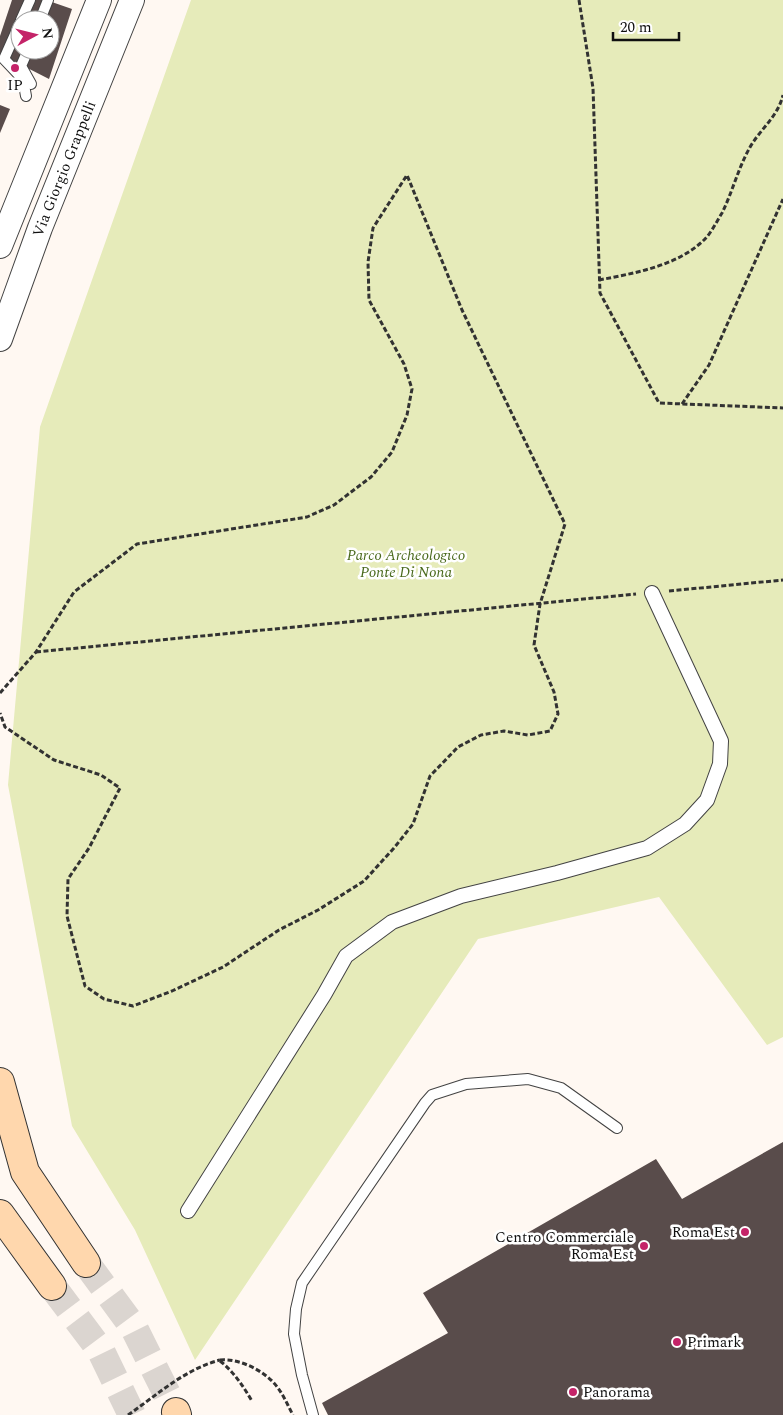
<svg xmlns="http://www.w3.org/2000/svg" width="783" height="1415" viewBox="0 0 783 1415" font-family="Spectral,serif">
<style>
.green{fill:#e6ebba}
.building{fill:#594c4b;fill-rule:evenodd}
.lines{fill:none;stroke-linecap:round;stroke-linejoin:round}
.secondary-tunnel{stroke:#dbd5d0;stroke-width:28;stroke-dasharray:28 14;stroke-linecap:butt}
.service-casing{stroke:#434343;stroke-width:12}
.pedestrian-casing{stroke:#434343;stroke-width:16}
.tertiary-casing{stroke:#434343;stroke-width:26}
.secondary-casing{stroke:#323232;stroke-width:30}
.path{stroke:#323232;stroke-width:3;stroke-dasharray:5 2.5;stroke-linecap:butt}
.service{stroke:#fff;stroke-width:10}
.pedestrian{stroke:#fff;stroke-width:14}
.tertiary{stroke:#fff;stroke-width:24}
.secondary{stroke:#ffd7ad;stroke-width:28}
.path-bridge{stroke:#323232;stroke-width:3;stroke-dasharray:5 2.5;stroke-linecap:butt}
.poi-dot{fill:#c42368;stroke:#fff;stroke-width:2}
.labels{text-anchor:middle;stroke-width:5;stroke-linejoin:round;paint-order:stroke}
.poi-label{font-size:15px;fill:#101010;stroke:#fff;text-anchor:end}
.street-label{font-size:15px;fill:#101010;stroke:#fff}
.park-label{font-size:15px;font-style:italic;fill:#4a6a1d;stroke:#fff}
</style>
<rect width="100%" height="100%" fill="#fff8f2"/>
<path class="green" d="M191 0H783V1037L767 1045 659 897 478 939 195 1360 135 1230 72 1126 8 785 40 427Z"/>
<g class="building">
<path d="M12 0H46L72 9 49 79 0 54V36ZM20 20H50V50H20Z"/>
<path d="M0 105 10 109 0 133Z"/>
<path d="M783 1142V1415H328L322 1403 448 1333 423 1293 656 1159 682 1199Z"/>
</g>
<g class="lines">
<g class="secondary-tunnel">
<path d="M86 1263 134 1328 176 1412"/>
<path d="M52 1286 101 1351 132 1415"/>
</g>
<g class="service-casing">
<g id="service">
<path d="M21 20 30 0"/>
<path d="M40 20 48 0"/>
<path d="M20 23 4 59 23 79 26 96"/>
<path d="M28 50 21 66 31 84"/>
<path d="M313 1415 302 1375 294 1334 296 1309 302 1283 425 1103 432 1095 466 1084 528 1079 561 1088 617 1128"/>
</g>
</g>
<g class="pedestrian-casing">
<path id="pedestrian" d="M188 1211 324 995 346 956 392 922 461 896 557 873 647 848 685 824 707 800 720 764 721 741 652 593"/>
</g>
<g class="tertiary-casing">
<g id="tertiary">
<path d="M0 246 99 0"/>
<path id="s1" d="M0 339 40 228 132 0"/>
</g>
</g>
<g class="secondary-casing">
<g id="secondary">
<path d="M0 1082 25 1172 86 1263"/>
<path d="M0 1214 52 1286"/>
<path d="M176 1412 177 1415"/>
</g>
</g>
<g class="path">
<path d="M579 0 593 88 600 293 659 403 783 408"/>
<path d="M599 280C635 273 678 266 705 239 711 233 717 221 722 213 732 193 738 169 749 149 759 130 778 117 783 95"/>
<path d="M682 404 709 365 783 199"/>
<path d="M669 591 783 580"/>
<path d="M36 652 636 594"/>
<path d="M0 693 36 652 74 592 137 544 307 517 334 505 371 477 392 452 407 415 412 389 404 364 369 300 368 262 373 228 407 175 462 310 565 524 540 604 534 645 554 692 558 714 550 731 528 735 504 731 481 735 458 747 430 776 413 824 394 848 364 881 318 910 279 930 223 967 172 991 133 1006 104 999 85 986 67 916 68 879 89 848 120 788 101 775 54 760 5 727 0 713"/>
<path d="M220 1360C239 1358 266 1371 278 1388 284 1396 288 1406 293 1415"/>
<path d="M220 1361C234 1372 243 1386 252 1401"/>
</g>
<use href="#service" class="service"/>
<use href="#pedestrian" class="pedestrian"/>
<use href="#tertiary" class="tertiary"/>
<use href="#secondary" class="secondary"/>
<path class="path-bridge" d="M128 1415C157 1395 185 1369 220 1360"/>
</g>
<g class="poi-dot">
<circle cx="15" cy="68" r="5"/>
<circle cx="745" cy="1232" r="5"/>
<circle cx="644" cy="1246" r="5"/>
<circle cx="677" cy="1342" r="5"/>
<circle cx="573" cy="1392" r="5"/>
</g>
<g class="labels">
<g class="poi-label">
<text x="15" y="90" text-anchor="middle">IP</text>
<text x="735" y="1237">Roma Est</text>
<text x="634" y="1242">Centro Commerciale<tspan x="634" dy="17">Roma Est</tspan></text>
<text x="687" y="1347" text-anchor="start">Primark</text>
<text x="583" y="1397" text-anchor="start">Panorama</text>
</g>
<g class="street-label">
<text dy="5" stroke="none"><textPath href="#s1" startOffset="182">Via Giorgio Grappelli</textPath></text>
</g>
<g class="park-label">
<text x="406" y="560">Parco Archeologico<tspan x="406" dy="17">Ponte Di Nona</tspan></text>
</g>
</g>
<g transform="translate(35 35) rotate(83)"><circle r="24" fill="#ffffff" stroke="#9f9f9f"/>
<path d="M0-4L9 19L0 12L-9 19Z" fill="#c42368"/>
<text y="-8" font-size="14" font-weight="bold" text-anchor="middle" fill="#101010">N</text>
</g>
<path d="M613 32v8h66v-8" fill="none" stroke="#101010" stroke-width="2.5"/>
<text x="620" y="32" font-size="15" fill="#101010" stroke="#ffffff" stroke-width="4" paint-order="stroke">20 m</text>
</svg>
